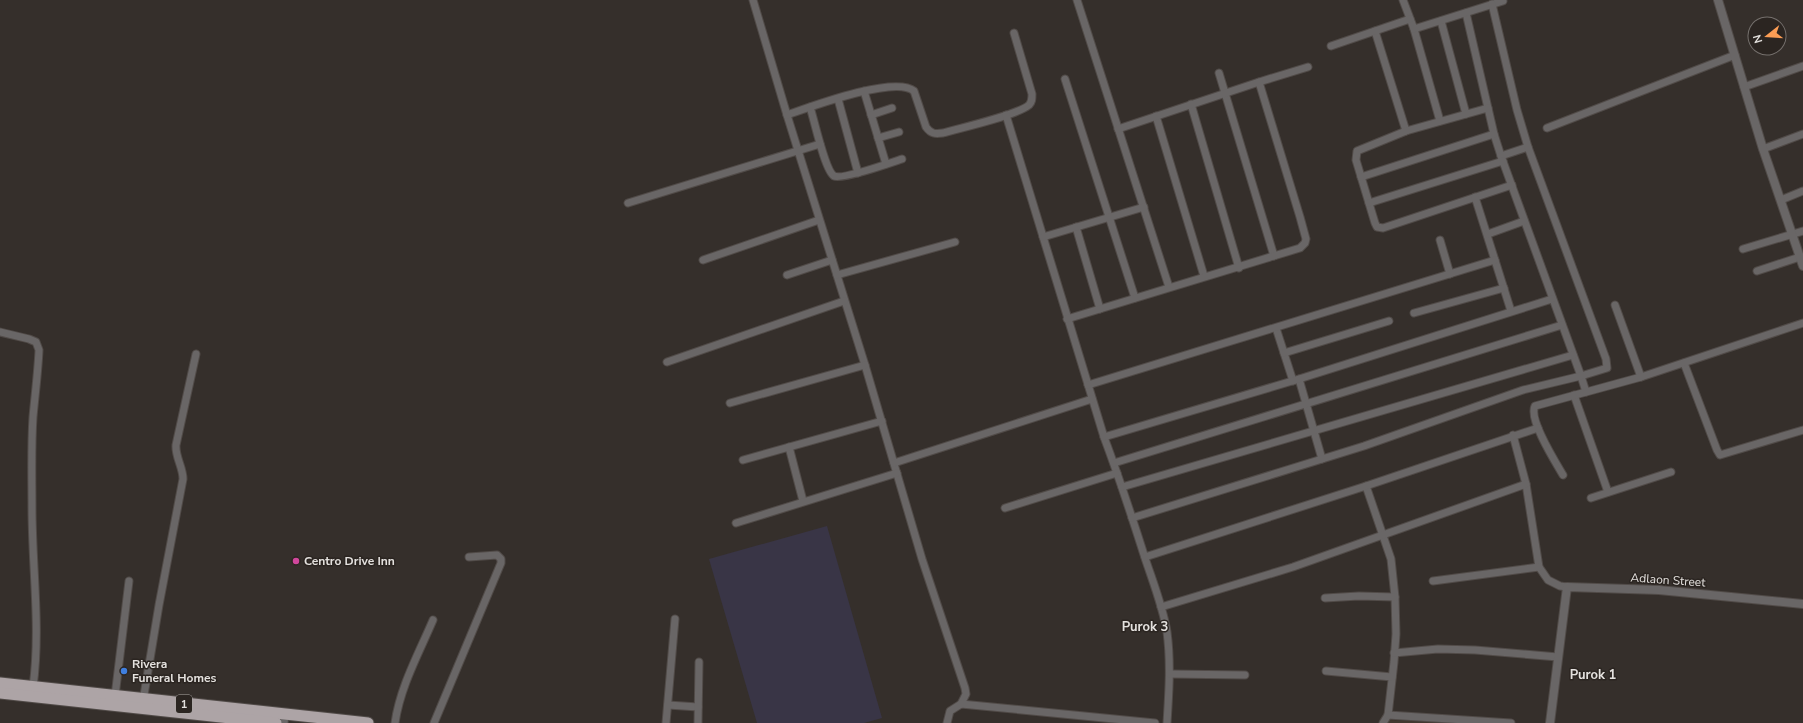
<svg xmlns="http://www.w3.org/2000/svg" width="1803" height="723" viewBox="0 0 1803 723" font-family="'Nunito Sans',sans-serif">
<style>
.industrial{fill:#393546}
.built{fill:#423830}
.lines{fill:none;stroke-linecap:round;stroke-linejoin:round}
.minor-casing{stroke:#514b48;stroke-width:9}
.tertiary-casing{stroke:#514b48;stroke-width:10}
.trunk-casing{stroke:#514b48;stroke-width:13}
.minor{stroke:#696666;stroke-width:7}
.tertiary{stroke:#696666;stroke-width:8}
.trunk{stroke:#ada4a6;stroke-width:11}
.hotel-dot{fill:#d1479c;stroke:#2b2521;stroke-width:1.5}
.shop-dot{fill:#3f7fe0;stroke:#2b2521;stroke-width:1.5}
.labels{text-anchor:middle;stroke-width:3;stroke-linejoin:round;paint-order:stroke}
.shield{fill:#2b2521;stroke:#aca9a5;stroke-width:1}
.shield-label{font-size:11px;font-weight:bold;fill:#e4e1de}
.poi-label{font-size:12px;font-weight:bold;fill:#e4e1de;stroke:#2b2521;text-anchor:start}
.street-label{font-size:12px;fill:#e4e1de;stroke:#2b2521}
.neighbourhood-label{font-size:13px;font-weight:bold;fill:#e4e1de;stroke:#2b2521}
</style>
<rect width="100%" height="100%" fill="#352f2b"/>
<path class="industrial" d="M827 526 882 718 864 723H757L709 559Z"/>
<path class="built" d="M1388 720 1454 723H1388Z"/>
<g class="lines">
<g class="minor-casing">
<g id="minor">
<path d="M753 0 787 115 865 365 922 559 965 688 966 694 961 704"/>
<path d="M1077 0 1169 287"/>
<path d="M1403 0 1414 29 1440 121"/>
<path d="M1466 13 1494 134 1501 156 1581 376 1586 392"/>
<path d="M1441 21 1466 114"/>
<path d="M1414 29 1503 1"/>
<path d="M1375 31 1406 131"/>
<path d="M1331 46 1410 19"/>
<path d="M1219 73 1274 256"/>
<path d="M1065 79 1135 298"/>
<path d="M1259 82 1308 67"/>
<path d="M1744 87 1803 66"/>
<path d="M864 91 886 164"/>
<path d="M838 99 858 173"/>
<path d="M1191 104 1239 268"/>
<path d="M810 107C814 119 825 171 834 176 842 180 890 163 902 159"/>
<path d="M1488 108 1406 131 1357 151 1356 160 1375 223 1377 227 1383 228 1512 185"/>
<path d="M787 115C810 107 895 75 914 91L926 127C931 134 935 134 943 133 960 128 1018 115 1029 105 1032 102 1032 99 1032 94L1014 33"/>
<path d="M871 115 892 108"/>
<path d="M1006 115 1104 437C1119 477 1132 517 1145 558 1153 582 1163 607 1167 632 1171 662 1169 692 1167 723"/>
<path d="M1156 116 1204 276"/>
<path d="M1547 128 1735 55"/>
<path d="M878 138 899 132"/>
<path d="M1763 149 1803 134"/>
<path d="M1501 156 1528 147"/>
<path d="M1361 177 1494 134"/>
<path d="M1475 197 1511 311"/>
<path d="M1781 200 1803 191"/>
<path d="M628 203 820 144"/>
<path d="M1369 203 1503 161"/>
<path d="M1076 227 1100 309"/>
<path d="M1488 234 1524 221"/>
<path d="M1043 237 1144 207"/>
<path d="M1440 240 1450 274"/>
<path d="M1743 249 1803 231"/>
<path d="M703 260 819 220"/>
<path d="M1757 271 1800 257"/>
<path d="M787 275 832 260"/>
<path d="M837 275 955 242"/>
<path d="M1615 305 1641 377"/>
<path d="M1414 313 1504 288"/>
<path d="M1067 319C1145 295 1223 272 1300 248L1305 243 1306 239 1300 217 1259 82 1118 129"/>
<path d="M1276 328 1293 381"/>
<path d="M0 332 29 339 36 342 39 350C38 372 35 395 33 417 31 447 32 478 32 508 32 568 41 627 33 687"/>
<path d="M1284 353 1389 321"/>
<path d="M667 362 844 301"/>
<path d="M1684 363 1717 450 1720 455 1803 430"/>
<path d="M1299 379 1322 459"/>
<path d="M1088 385 1495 260"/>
<path d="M1574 395 1608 492"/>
<path d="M730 403 865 365"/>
<path d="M1513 435 1526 484 1539 567 1548 580 1560 586 1567 587"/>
<path d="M1104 437 1299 379 1552 299"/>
<path d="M789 447 803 501"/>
<path d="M743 460 882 421"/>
<path d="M894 463 1092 399"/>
<path d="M1114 463 1562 325"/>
<path d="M1563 475C1556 463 1528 419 1535 406L1641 377 1803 323"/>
<path d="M1366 486 1391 559 1395 597 1396 634 1394 662 1388 715 1383 723"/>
<path d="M1122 487 1573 355"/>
<path d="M1591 498 1671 472"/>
<path d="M1005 508 1117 473"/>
<path d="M1132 518 1364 446 1523 390 1581 376 1607 368 1606 359 1528 147 1517 110 1492 4"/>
<path d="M736 523 897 473"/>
<path d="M1145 557 1366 486 1538 428"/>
<path d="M1433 581 1539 567"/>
<path d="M1325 598 1359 596 1395 597"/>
<path d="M1161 607 1293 567 1526 484"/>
<path d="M1394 653 1438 649 1475 650 1558 657"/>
<path d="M1326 671 1392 677"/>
<path d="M1170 674 1245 675"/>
<path d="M115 696 129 581"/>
<path d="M143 701 159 605 183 479C183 467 175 457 176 445L196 354"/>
<path d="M668 705 698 707"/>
<path d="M1388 715 1511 723"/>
<path d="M284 723 285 715"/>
<path d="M395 723C400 687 419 653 433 620"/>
<path d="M434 723 501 563V559L497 555 469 557"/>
<path d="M666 723 675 619"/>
<path d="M698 723 699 662"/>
<path d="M947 723 950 711 961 704 1155 723"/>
</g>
</g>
<g class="tertiary-casing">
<g id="tertiary">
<path d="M1718 0 1763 149 1803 266"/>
<path d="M1550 723 1567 587 1659 590 1803 604"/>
</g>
</g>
<g class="trunk-casing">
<g id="trunk">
<path d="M0 683 368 723"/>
<path d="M0 693 276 723"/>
</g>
</g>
<use href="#minor" class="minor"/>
<use href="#tertiary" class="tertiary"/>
<use href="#trunk" class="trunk"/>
</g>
<circle class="hotel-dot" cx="296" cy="561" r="4"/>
<circle class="shop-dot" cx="124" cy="671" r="4"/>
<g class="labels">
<rect class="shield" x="176" y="695" width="16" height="18" rx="3"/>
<g class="shield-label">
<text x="184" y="708">1</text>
</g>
<g class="poi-label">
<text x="304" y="565">Centro Drive Inn</text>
<text x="132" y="668">Rivera<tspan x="132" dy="14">Funeral Homes</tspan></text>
</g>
<g class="street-label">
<text transform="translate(1668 580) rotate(4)" y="4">Adlaon Street</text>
</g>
<g class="neighbourhood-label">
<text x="1145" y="631">Purok 3</text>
<text x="1593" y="679">Purok 1</text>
</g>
</g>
<g transform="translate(1767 36) rotate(253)"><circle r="19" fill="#2b2521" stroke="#75706d"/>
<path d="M0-3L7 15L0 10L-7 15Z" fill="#fc9d54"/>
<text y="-6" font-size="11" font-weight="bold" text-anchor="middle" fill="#e4e1de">N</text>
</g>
</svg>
